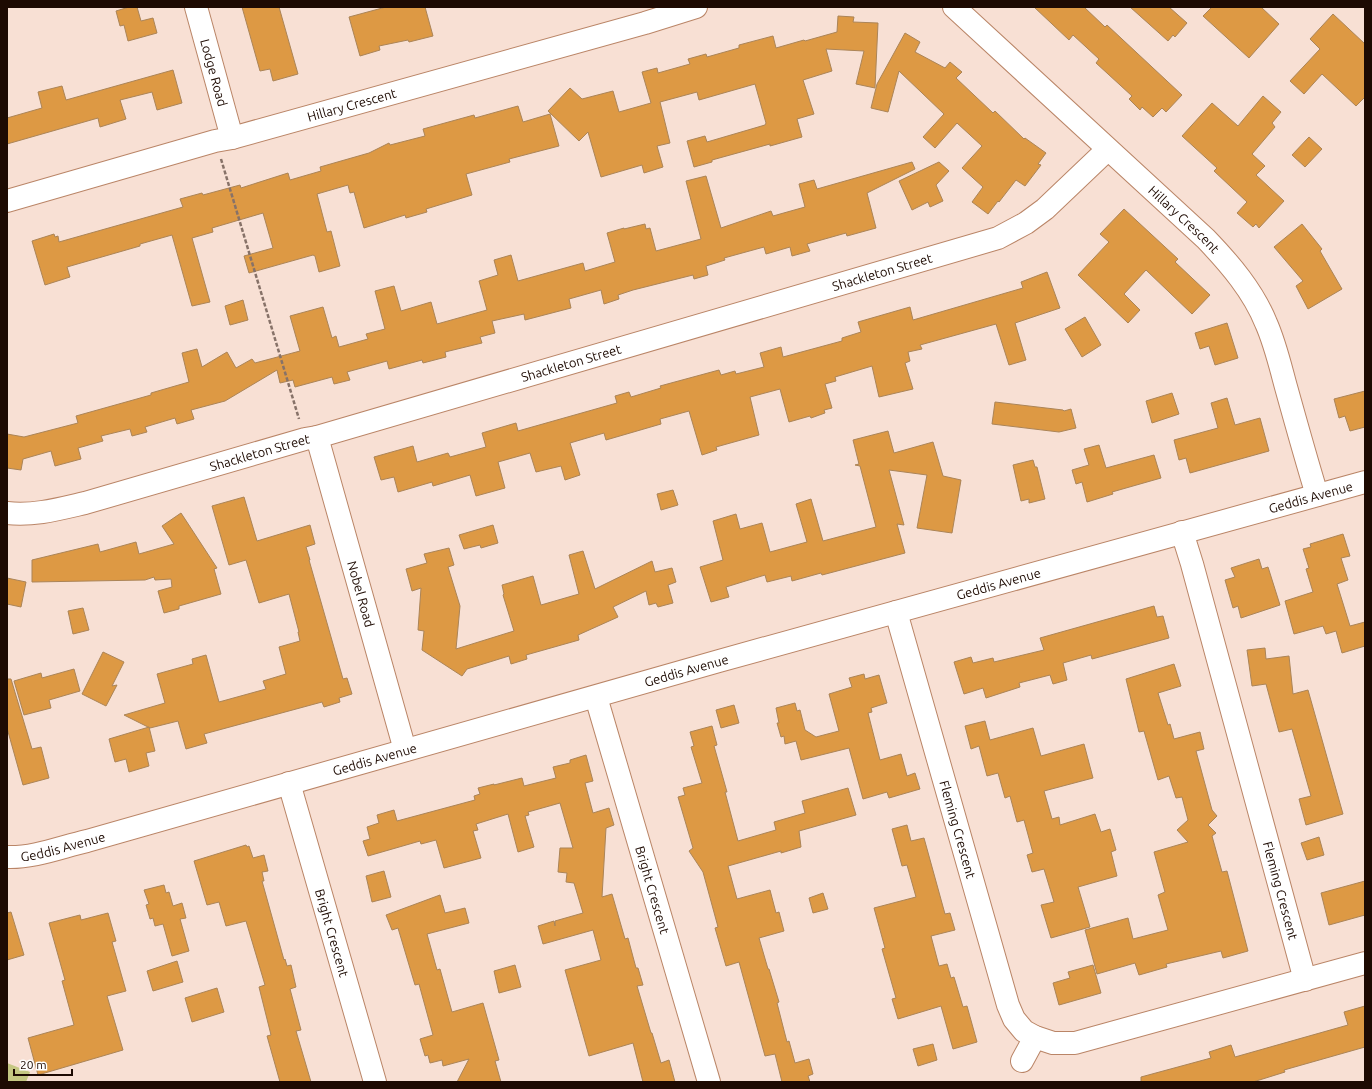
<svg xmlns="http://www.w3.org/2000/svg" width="1372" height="1089" viewBox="0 0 1372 1089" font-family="Ubuntu,sans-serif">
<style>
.green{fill:#c5c782}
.building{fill:#d94;stroke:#ab8457}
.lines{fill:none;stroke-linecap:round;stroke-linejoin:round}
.minor-casing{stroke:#ba8567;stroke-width:24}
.path{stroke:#877268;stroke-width:2.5;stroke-dasharray:4 2;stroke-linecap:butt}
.minor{stroke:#fff;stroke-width:22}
.labels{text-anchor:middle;stroke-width:3;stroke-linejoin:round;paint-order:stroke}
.street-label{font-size:13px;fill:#1d0a02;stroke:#fff}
</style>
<rect width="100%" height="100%" fill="#f8e0d4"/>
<path class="green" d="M7 1063 30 1072 26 1082H7Z"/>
<g class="building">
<path d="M129 7H137L141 21 153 18 157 33 128 41 124 25 120 26 116 11Z"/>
<path d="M242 7H279L298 74 273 81 270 69 260 71Z"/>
<path d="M386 7H425L433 36 409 42 408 40 379 46 380 50 360 56 349 17Z"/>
<path d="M1034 7H1084L1105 27 1107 25 1182 95 1166 112 1162 108 1153 117 1142 107 1140 110 1129 99 1132 96 1096 63 1099 59 1073 35 1069 40Z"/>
<path d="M1130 7H1169L1187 23 1175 37 1173 35 1168 41Z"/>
<path d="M1212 7H1261L1279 24 1249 58 1203 16Z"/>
<path d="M1333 14 1365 44V97L1356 106 1322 74 1304 94 1290 81 1320 49 1310 39Z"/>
<path d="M838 16 854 17 853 22 878 23 875 88 856 84 864 51 826 49 832 71 803 80 814 114 797 119 802 137 770 146V144L712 160V162L694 167 687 141 705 136 707 142 765 125 766 123 755 84 699 100 697 92 660 102 670 143 657 146 663 167 644 173 642 165 601 177 588 132 579 141 548 111 570 88 582 99 613 91 619 112 651 103 642 72 657 68 658 73 690 64 688 59 706 54 707 57 739 48V45L773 36 776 48 804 40 805 41 837 32Z"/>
<path d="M905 33 920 42 915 52 945 68 950 62 962 72 956 78 993 113 995 111 1024 139 1025 138 1046 153 1038 164 1041 165 1025 186 1016 180 999 202 998 201 988 214 972 202 983 187 962 168 982 146 957 123 935 148 923 137 944 114 899 71 888 112 871 108 877 84Z"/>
<path d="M173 70 182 103 157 110 152 92 120 100 126 119 100 127 98 118 7 144V118L42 108 38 92 62 86 66 100Z"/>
<path d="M1263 96 1281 112 1272 123 1275 127 1252 154 1265 166 1256 175 1284 201 1259 228 1256 224 1253 227 1237 213 1247 202 1214 171 1217 168 1182 136 1212 103 1238 126Z"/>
<path d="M518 106 523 122 550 114 559 146 509 159 510 162 466 174 472 195 426 209 427 212 406 218 405 215 364 228 354 192 350 193 348 185 317 194 327 232 331 231 340 266 319 272 315 256 313 255 249 273 244 256 273 248 263 213 212 228 213 232 192 238 210 302 192 306 172 235 140 244V246L67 267 70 277 45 285 32 241 54 234 55 237 58 236 59 242 183 207 180 199 202 193 203 195 240 185 241 188 288 173 290 180 321 171 320 167 369 153 389 143 390 145 425 136 423 129 474 115 475 118Z"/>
<path d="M1309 137 1322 149 1305 167 1292 155Z"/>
<path d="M912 162 915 169 867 193 876 228 847 236 846 233 807 244 810 251 792 256 790 247 766 254 764 247 724 258 725 260 706 266 708 275 694 279 693 275 633 290 618 295 619 299 604 304 601 290 569 299 571 308 525 320 524 314 492 321 495 333 480 337 482 343 445 352 446 357 423 363 422 360 389 369 387 361 347 372 350 380 334 384 332 377 295 387 293 380 280 383 277 370 225 401 191 410 194 419 177 424 175 418 145 427 147 432 132 436 130 429 101 436 103 441 78 448 81 459 55 466 51 451 23 459 21 470 7 468V434L24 437 78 423 76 416 151 395V393L189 382 182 353 197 349 202 367 227 352 236 368 252 359 255 363 300 351 290 316 323 307 332 338 336 336 339 347 368 339 366 334 385 329 375 291 394 286 401 311 431 302 437 324 487 310 479 281 498 275 494 260 511 255 518 281 583 263 585 271 615 262 607 233 624 228V229L645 224 646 229 650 228 656 251 701 239 686 181 706 176 721 228 771 211 773 216 805 207 799 184 814 180 817 189Z"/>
<path d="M939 162 949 171 936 185 943 201 930 207 928 202 912 210 899 181Z"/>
<path d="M1124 209 1178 259 1175 262 1210 295 1192 314 1146 270 1124 294 1140 310 1128 323 1078 275 1109 242 1100 234Z"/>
<path d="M1302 224 1322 249 1320 251 1342 289 1308 309 1296 286 1303 281 1274 247Z"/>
<path d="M1047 272 1060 308 1015 323 1026 360 1009 365 996 324 920 345 922 349 908 352 910 361 905 363 913 389 879 397 872 366 835 377 836 381 825 384 832 408 824 410 825 413 811 418 810 416 789 422 780 389 750 397 759 435 716 447 717 450 702 455 689 411 660 419 661 424 606 440 604 433 570 443 580 475 565 480 561 466 536 472 530 453 498 462 505 488 476 496 470 475 433 486 432 482 398 492 394 477 381 480 374 457 413 446 417 462 448 453 450 457 486 447 482 433 516 423 518 431 617 403 615 396 629 392 631 397 661 388 660 386 719 370 721 375 735 371 736 374 764 367 760 353 781 347 783 357 842 341V338L861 332 858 322 910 307 913 320 1023 288 1021 282Z"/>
<path d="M243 300 248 320 230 325 225 306Z"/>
<path d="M1085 317 1101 345 1082 357 1065 329Z"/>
<path d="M1227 323 1238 358 1215 365 1209 346 1200 349 1195 333Z"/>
<path d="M1365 391V427L1350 431 1345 416 1339 418 1334 399Z"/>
<path d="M1172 393 1179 414 1152 423 1146 401Z"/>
<path d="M1227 398 1235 425 1260 418 1269 451 1190 473 1186 458 1179 460 1174 440 1218 428 1211 403Z"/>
<path d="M995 402 1063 410 1064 411 1071 409 1076 428 1059 432 992 424Z"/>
<path d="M888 431 894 453 933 442 943 476 961 480 952 533 917 528 927 475 889 470 904 525 897 524 905 553 822 575 821 573 792 581 791 576 767 582 765 575 726 587 729 597 711 602 700 567 723 560 713 521 736 514 740 529 762 523 770 552 807 542 796 504 811 499 823 541 876 527 860 466 855 465 859 464 853 440Z"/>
<path d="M1099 445 1106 468 1154 455 1161 478 1112 492 1113 494 1087 502 1082 482 1076 484 1072 470 1089 465 1084 449Z"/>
<path d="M1033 460 1035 467H1037L1045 499 1029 503V499L1021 501 1013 465Z"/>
<path d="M673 490 678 505 661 510 657 494Z"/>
<path d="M244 497 257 541 310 525 315 544 306 547 310 560H309L343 679 347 678 352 694 339 698 340 702 324 707 322 702 204 734 207 743 186 749 178 721 150 728 124 715 165 703 157 674 193 664 192 659 206 655 219 702 266 689 263 681 286 674 279 647 300 641 298 632H299L289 594 259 603 246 560 229 565 212 506Z"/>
<path d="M181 513 217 568 214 569 221 594 179 606V609L164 613 158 591 172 587 171 579 155 580 154 577 145 580 32 582V560L98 544 100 552 136 542 139 554 174 544 162 526Z"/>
<path d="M493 525 498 543 481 548 480 545 464 549 459 535Z"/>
<path d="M1343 534 1350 556 1341 558 1348 580 1337 584 1350 626 1365 622V646L1342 653 1336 631 1326 634 1323 626 1294 634 1285 601 1313 592 1306 569 1309 568 1303 549 1311 547 1310 544Z"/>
<path d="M449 548 454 565 448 567 460 606 456 649 514 631 503 595 504 594 502 585 533 576 541 605 579 594 569 555 583 551 595 589 652 561 655 572 672 568 676 582 668 585 673 603 658 607 656 603 649 605 646 591 613 607 618 617 578 635 579 640 526 655 527 659 511 664 509 656 467 669 462 676 422 650 424 631 418 630 421 588 412 591 406 569 427 563 424 554Z"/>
<path d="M1259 559 1262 569 1268 567 1280 605 1241 618 1238 606 1233 608 1225 580 1235 577 1231 568Z"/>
<path d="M7 578 26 582 21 607 7 604Z"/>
<path d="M1154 606 1157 617 1163 616 1169 638 1092 659 1091 655 1063 663 1067 680 1053 684 1050 675 1019 683 1020 687 986 698 983 688 964 694 954 662 971 657 973 663 993 658 994 662 1044 650 1040 638Z"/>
<path d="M83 608 89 630 73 634 68 611Z"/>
<path d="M1265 648 1266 659 1289 656 1293 694 1308 690 1343 814 1306 825 1299 799 1311 796 1292 729 1279 732 1266 684 1252 686 1247 650Z"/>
<path d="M103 652 124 662 112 686 117 685 106 706 82 694Z"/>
<path d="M1174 664 1181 686 1158 693 1168 725 1170 724 1174 739 1200 732 1204 749 1196 751 1212 810 1217 816 1208 825 1216 833 1212 836 1222 872 1227 871 1248 951 1223 958 1221 951 1166 964 1167 967 1139 975 1135 963 1097 974 1085 930 1128 918 1133 939 1168 930 1158 895 1165 892 1154 852 1188 842 1177 830 1188 820 1182 797 1176 798 1169 776 1158 780 1144 731 1139 732 1126 679Z"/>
<path d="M74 669 80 691 49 700 51 708 24 715 14 681 41 673 42 678Z"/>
<path d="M864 674 865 679 879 675 887 703 871 708 872 712 868 713 880 760 901 754 907 776 915 773 920 789 889 798 887 792 863 799 849 748 801 760 796 741 785 744 784 736 781 737 777 723H779L776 708 795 703 797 711 800 710 805 730 816 737 839 731 829 694 852 687 849 678Z"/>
<path d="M7 679H11L32 749 41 747 49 778 23 785 7 728Z"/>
<path d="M734 705 739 723 721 728 716 710Z"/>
<path d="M985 721 990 740 1033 728 1041 756 1084 744 1093 778 1044 791 1052 819 1059 817 1060 825 1095 814 1101 832 1110 829 1116 850 1111 852 1117 876 1078 887 1090 927 1051 938 1041 905 1054 902 1044 869 1032 872 1027 855 1033 853 1024 820 1017 822 1010 796 1005 798 998 773 987 776 979 746 971 749 965 726Z"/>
<path d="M712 726 717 745 714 746 727 792H725L738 841 776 830 774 822 805 813 802 801 848 788 856 815 799 831 801 847 781 853V851L728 866 737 899 770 890 776 913 779 912 784 931 759 938 768 969H769L779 1002 777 1003 787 1042 789 1041 795 1063 809 1059 813 1074 808 1076 810 1082H782L775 1054 765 1056 739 962 726 966 715 928 718 927 703 872 689 851 693 848 678 797 685 795 683 788 702 783 691 747 694 746 690 732Z"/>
<path d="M149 727 155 751 146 753 149 766 129 772 126 759 115 762 109 739Z"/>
<path d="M586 755 593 781 585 783 593 813 609 808 614 825 606 828 602 897 612 894 625 939 628 938 636 968H638L643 985 637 986 651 1033H652L661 1063 669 1060 675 1082H643L633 1043 589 1056 565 970 601 960 593 930 543 944 538 926 554 921 555 926V921L583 913 574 883 566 882 567 873 558 872 560 848H573L560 803 528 812 529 815 525 816 534 847 518 852 508 814 476 824 478 830 473 831 481 858 444 868 436 840 421 844 420 841 368 856 363 841 370 839 367 827 379 823 377 815 394 810 397 821 475 800 474 796 480 794 478 788 494 784V785L522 778 524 786 556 778 553 767 570 763V760Z"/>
<path d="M907 825 911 841 924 838 945 914 950 913 955 930 931 936 939 966 947 964 951 978 954 977 963 1007 967 1006 977 1042 953 1049 941 1006 898 1019 892 999 896 998 882 949 885 948 874 908 916 897 907 865 902 866 892 829Z"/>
<path d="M1319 837 1324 855 1307 860 1301 843Z"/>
<path d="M246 845 247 847 249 846 253 858 264 855 268 871 262 872 264 881H262L284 960 285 959 287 966 291 965 296 987 290 989 301 1030 296 1031 311 1082H280L267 1036 271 1035 259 987 265 985 246 921 226 926 219 902 207 905 194 861Z"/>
<path d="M384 871 391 897 372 902 366 876Z"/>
<path d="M1365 881V915L1329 925 1321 893Z"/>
<path d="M164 885 166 893 169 892 173 906 182 903 186 918 180 919 189 951 172 956 163 924 155 926 153 918 150 919 146 905 149 904 144 890Z"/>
<path d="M823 893 828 909 813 913 809 898Z"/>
<path d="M440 895 445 913 465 908 469 923 427 934 437 970 440 969 452 1012 483 1003 499 1060 495 1061 501 1082H457L469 1059 443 1066 442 1060 430 1063 428 1055 425 1056 420 1039 433 1035 419 984 415 985 398 928 392 930 386 915Z"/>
<path d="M11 912 24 955 7 960V913Z"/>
<path d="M108 913 116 941 112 942 126 991 107 996 123 1050 38 1075 28 1038 74 1025 62 981 65 980 49 923 80 915 81 920Z"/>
<path d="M177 961 183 982 153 991 147 971Z"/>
<path d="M515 965 521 987 499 993 494 971Z"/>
<path d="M1093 965 1101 993 1059 1005 1053 983 1070 978 1068 972Z"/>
<path d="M217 988 224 1012 192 1022 185 998Z"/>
<path d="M1365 1006V1047L1284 1070 1285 1072 1253 1082H1141V1077L1211 1058 1209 1052 1231 1045 1235 1057 1348 1025 1344 1012Z"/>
<path d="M933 1044 937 1060 918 1066 913 1049Z"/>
</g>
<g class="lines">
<g class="minor-casing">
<g id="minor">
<path id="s1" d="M196 7 232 138"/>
<path id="s2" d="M954 7 1206 239C1230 264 1253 291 1266 323 1275 343 1280 365 1286 387 1296 423 1306 459 1317 495"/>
<path id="s3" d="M7 201 215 141 232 138 645 23 696 7"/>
<path id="s4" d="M317 437 405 750"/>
<path id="s5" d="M7 513C34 516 59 509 85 503L305 439 317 437 998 238 1026 223 1045 209 1107 150"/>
<path id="s6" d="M1182 532 1192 564 1305 980"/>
<path id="s7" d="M896 612 1008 1005 1014 1019 1024 1031 1035 1037 1053 1043H1075L1365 963"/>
<path id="s8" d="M596 697 709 1082"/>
<path id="s9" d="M289 783 375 1082"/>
<path id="s10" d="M7 857C34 858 61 847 87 841L719 661 1365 482"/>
<path d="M1022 1061 1035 1037"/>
</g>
</g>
<path class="path" d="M221 159 299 419"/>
<use href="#minor" class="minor"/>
</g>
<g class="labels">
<g class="street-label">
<text dy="5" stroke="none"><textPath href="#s1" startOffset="68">Lodge Road</textPath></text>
<text dy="5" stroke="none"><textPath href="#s3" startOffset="358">Hillary Crescent</textPath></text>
<text dy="5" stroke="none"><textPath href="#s2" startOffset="313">Hillary Crescent</textPath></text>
<text dy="5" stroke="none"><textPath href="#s5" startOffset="909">Shackleton Street</textPath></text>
<text dy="5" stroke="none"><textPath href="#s5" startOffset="585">Shackleton Street</textPath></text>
<text dy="5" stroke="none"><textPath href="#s5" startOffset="261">Shackleton Street</textPath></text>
<text dy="5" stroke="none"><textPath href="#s10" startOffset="1353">Geddis Avenue</textPath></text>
<text dy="5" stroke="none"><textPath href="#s10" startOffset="1029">Geddis Avenue</textPath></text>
<text dy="5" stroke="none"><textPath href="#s4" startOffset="163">Nobel Road</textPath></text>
<text dy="5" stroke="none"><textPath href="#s10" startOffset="705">Geddis Avenue</textPath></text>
<text dy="5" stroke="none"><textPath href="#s10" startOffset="381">Geddis Avenue</textPath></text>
<text dy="5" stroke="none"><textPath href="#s7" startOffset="226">Fleming Crescent</textPath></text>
<text dy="5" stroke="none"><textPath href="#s10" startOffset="57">Geddis Avenue</textPath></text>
<text dy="5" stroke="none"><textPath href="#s8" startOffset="201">Bright Crescent</textPath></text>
<text dy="5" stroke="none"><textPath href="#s6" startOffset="372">Fleming Crescent</textPath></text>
<text dy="5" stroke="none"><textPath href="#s9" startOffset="156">Bright Crescent</textPath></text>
</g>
</g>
<rect width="1372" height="1089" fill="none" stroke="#1d0a02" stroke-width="16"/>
<path d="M14 1069v6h58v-6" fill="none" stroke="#1d0a02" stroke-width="2"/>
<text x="20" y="1069" font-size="12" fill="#1d0a02" stroke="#ffffff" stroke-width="3" paint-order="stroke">20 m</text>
</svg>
